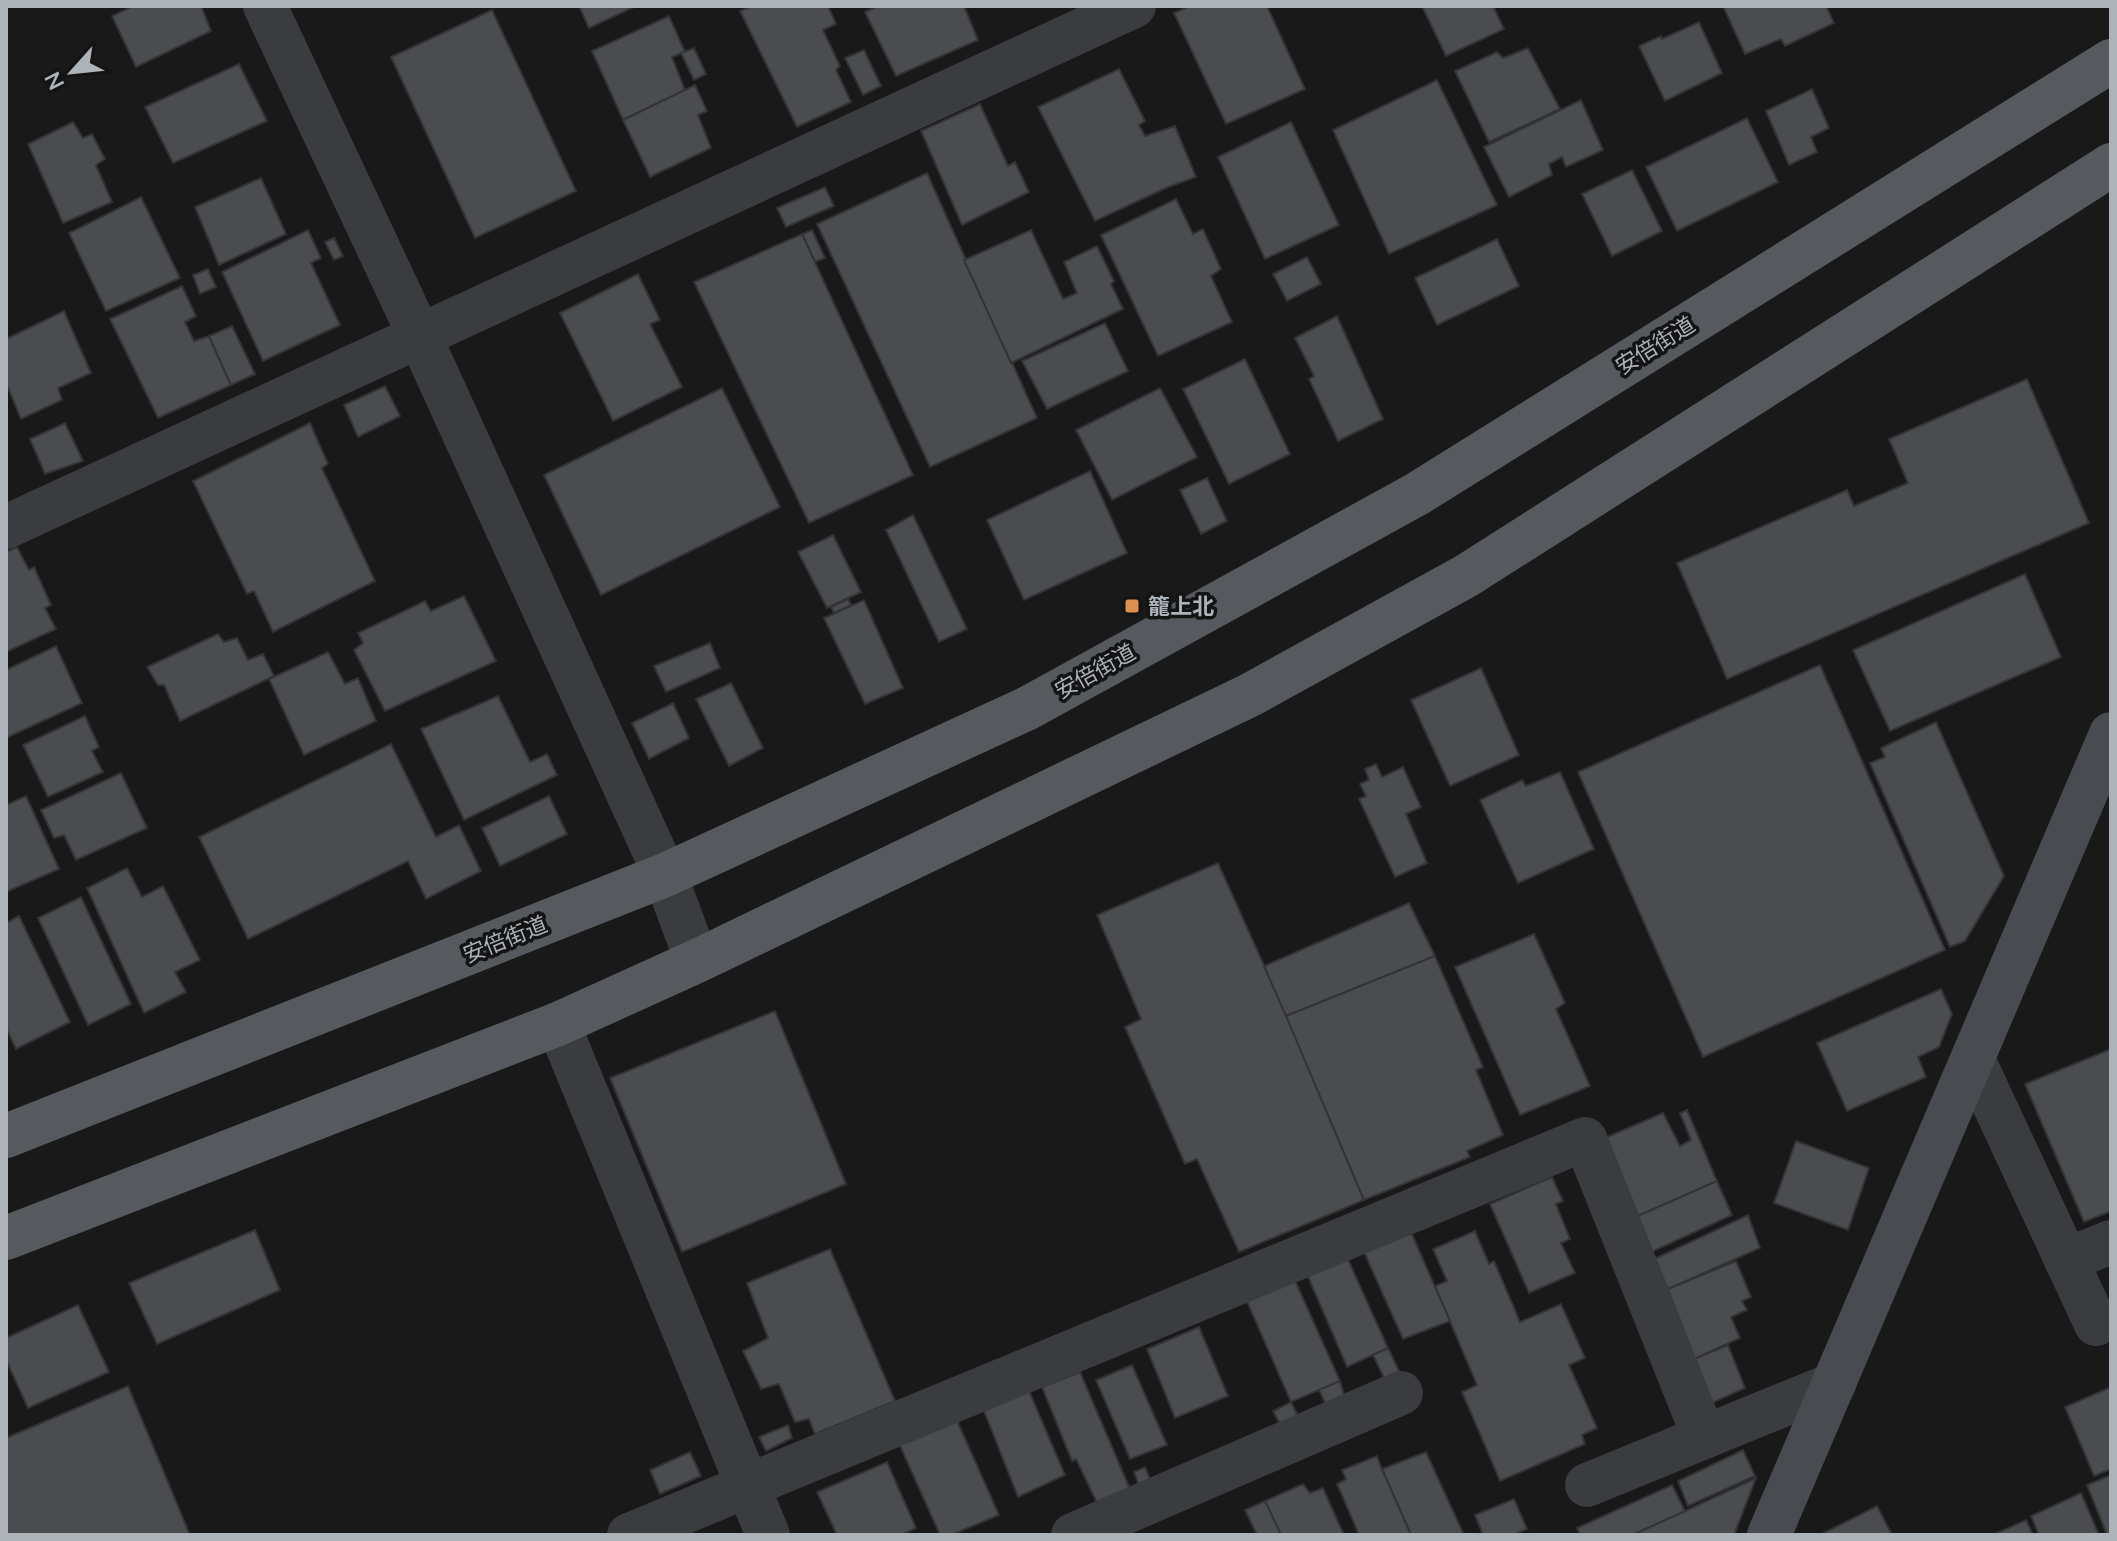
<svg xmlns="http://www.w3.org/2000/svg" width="2117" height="1541" viewBox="0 0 2117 1541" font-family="Mulish,'Noto Sans JP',sans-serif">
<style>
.building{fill:#4b4c4f;stroke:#333436;stroke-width:2}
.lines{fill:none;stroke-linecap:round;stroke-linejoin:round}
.street{stroke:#3a3c3f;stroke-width:44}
.secondary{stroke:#484b4f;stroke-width:44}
.primary{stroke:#565a5e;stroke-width:44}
.poi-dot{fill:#de904d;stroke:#141415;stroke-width:3}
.labels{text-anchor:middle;stroke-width:7;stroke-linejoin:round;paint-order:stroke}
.street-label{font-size:22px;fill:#adb3b9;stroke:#141415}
.poi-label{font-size:22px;font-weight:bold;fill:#adb3b9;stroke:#141415;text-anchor:start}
</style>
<rect width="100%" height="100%" fill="#19191a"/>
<g class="building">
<path d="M133 6H201L211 31 136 67 112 16Z"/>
<path d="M579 6H636L589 28Z"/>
<path d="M752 6H828L836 24 823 30 840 66 836 70 851 102 797 127 740 11Z"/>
<path d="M878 6H964L978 40 896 76 865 12Z"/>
<path d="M1190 6H1267L1305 89 1226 124 1174 13Z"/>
<path d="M1422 6H1493L1504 29 1446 56Z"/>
<path d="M1723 6H1826L1834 23 1785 46 1781 39 1745 54Z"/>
<path d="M492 10 576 191 475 238 391 57Z"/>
<path d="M669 16 685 52 672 57 685 90 623 120 592 51Z"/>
<path d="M1699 22 1722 73 1665 101 1639 46 1661 36 1662 39Z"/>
<path d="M694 48 706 74 694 80 681 53Z"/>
<path d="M1528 48 1560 109 1489 142 1455 71 1497 52 1503 58Z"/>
<path d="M864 50 881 86 863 95 845 58Z"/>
<path d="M239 64 267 121 173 163 145 107Z"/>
<path d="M1119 69 1145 121 1139 125 1145 136 1175 126 1196 177 1168 187 1095 221 1038 107Z"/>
<path d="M1437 80 1497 205 1389 254 1333 130Z"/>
<path d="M695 85 707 111 698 115 711 148 650 177 623 120Z"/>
<path d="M1812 89 1829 128 1811 137 1817 152 1789 165 1766 111Z"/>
<path d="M1581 100 1603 150 1566 167 1562 157 1549 164 1552 175 1509 197 1484 147Z"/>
<path d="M980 104 1008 166 1015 162 1029 192 962 225 921 131Z"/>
<path d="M1747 118 1778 182 1677 231 1646 167Z"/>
<path d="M73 122 83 138 92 134 105 159 96 165 112 202 63 223 28 144Z"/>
<path d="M1291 122 1339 225 1265 259 1218 157Z"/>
<path d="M1632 170 1662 231 1612 256 1582 194Z"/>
<path d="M927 173 1037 418 930 467 817 224Z"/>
<path d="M261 178 286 234 219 265 195 207Z"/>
<path d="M825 187 834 206 786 227 777 208Z"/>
<path d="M141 197 180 278 106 311 69 233Z"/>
<path d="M1176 199 1193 234 1203 229 1221 269 1211 276 1232 322 1158 356 1101 235Z"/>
<path d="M308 230 321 258 311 263 340 325 263 361 222 272Z"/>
<path d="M812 230 825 258 815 262 802 234Z"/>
<path d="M1031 230 1063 299 1077 293 1064 262 1097 246 1114 281 1111 284 1123 309 1011 363 964 260Z"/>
<path d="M802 234 913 475 809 523 694 282Z"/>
<path d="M334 238 343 256 334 260 325 242Z"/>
<path d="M1497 239 1519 286 1437 325 1415 278Z"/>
<path d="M1307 257 1321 284 1287 301 1273 274Z"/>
<path d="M208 269 216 287 200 294 193 275Z"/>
<path d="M638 274 660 320 650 324 682 387 613 421 560 313Z"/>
<path d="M182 286 196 316 185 322 194 341 209 336 231 385 158 418 110 319Z"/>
<path d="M64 311 91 373 58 388 62 400 21 419 6 383V339Z"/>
<path d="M1337 316 1383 419 1338 441 1309 379 1314 376 1295 338Z"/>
<path d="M1105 323 1128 371 1047 409 1022 361Z"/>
<path d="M232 326 255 374 231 385 209 336Z"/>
<path d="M1245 359 1290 454 1229 484 1183 389Z"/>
<path d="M2027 379 2089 523 1727 679 1677 563 1847 490 1854 506 1908 483 1889 439Z"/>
<path d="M385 386 400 416 358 437 344 405Z"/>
<path d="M722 388 780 507 601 595 544 475Z"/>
<path d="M1160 388 1197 457 1112 500 1076 430Z"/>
<path d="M65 423 83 461 45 474 30 439Z"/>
<path d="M310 423 328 464 322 468 375 581 273 632 254 591 247 594 193 481Z"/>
<path d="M1090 471 1127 553 1024 600 987 520Z"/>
<path d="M1207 478 1227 521 1201 534 1180 490Z"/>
<path d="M913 515 967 629 939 642 886 530Z"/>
<path d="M833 535 861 592 827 608 798 552Z"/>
<path d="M17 547 29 570 34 567 51 605 45 608 56 629 6 652V552Z"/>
<path d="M2025 574 2061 657 1890 731 1853 650Z"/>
<path d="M464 596 496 661 385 711 354 650 363 643 358 633 425 601 431 611Z"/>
<path d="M848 599 851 605 834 613 831 607Z"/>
<path d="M864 600 903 688 865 704 824 618Z"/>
<path d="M218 634 224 642 237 638 248 660 263 654 274 676 180 721 164 685H158L147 667Z"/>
<path d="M710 643 720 668 666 692 654 666Z"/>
<path d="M56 646 82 703 6 738V670Z"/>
<path d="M328 652 345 684 358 678 376 721 304 755 269 679Z"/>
<path d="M1820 665 1945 950 1703 1057 1578 772Z"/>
<path d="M1481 668 1519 755 1450 786 1411 700Z"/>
<path d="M731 683 763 748 729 766 696 699Z"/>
<path d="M498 696 530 762 547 754 557 775 464 820 421 729Z"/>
<path d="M673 703 689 738 649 759 632 723Z"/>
<path d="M85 716 99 747 92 751 103 772 48 797 23 745Z"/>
<path d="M1936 722 2004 876 1965 941 1950 947 1870 763 1885 757 1881 748Z"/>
<path d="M391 744 436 837 459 825 481 871 426 899 408 861 248 939 199 837Z"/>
<path d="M1376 764 1382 777 1403 767 1421 807 1406 814 1427 863 1395 877 1359 799 1366 796 1360 784 1369 780 1365 769Z"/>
<path d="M1560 772 1594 849 1518 883 1480 800 1522 780 1526 786Z"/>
<path d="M121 773 147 828 76 860 64 835 54 838 41 810Z"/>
<path d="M26 796 59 869 6 892V805Z"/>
<path d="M549 796 567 834 500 866 482 828Z"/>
<path d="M1218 863 1285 1012 1364 1200 1239 1252 1197 1159 1185 1164 1125 1027 1141 1019 1097 915Z"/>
<path d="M127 868 142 897 163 886 200 960 175 972 186 992 144 1013 87 888Z"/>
<path d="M81 897 131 1004 88 1025 38 918Z"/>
<path d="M1409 903 1435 956 1286 1016 1264 966Z"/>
<path d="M19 916 70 1022 16 1049 6 1028V923Z"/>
<path d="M1534 934 1565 1003 1556 1009 1590 1086 1520 1115 1455 967Z"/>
<path d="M1435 956 1483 1067 1476 1070 1503 1135 1467 1151 1470 1157 1364 1200 1286 1016Z"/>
<path d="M1941 989 1952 1014 1939 1047 1918 1057 1926 1077 1847 1111 1817 1043Z"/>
<path d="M775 1011 846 1184 682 1252 610 1078Z"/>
<path d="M2111 1049V1211L2084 1222 2025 1084Z"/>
<path d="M1687 1110 1717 1181 1636 1217 1600 1140 1663 1113 1680 1146 1691 1140 1680 1113Z"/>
<path d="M1796 1141 1869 1168 1848 1230 1774 1203Z"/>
<path d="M1552 1177 1563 1201 1556 1204 1570 1239 1561 1243 1575 1273 1529 1293 1490 1204Z"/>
<path d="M1717 1181 1732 1215 1649 1253 1633 1218Z"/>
<path d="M1748 1215 1760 1248 1668 1289 1654 1259Z"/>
<path d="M255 1230 280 1290 157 1344 129 1283Z"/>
<path d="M1475 1231 1489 1264 1494 1261 1520 1322 1561 1304 1585 1358 1569 1365 1597 1428 1582 1435 1585 1444 1500 1481 1462 1392 1477 1385 1435 1286 1447 1281 1433 1249Z"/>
<path d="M1411 1232 1450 1321 1403 1339 1364 1252Z"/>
<path d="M830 1249 895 1401 815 1434 809 1419 795 1422 779 1384 761 1389 743 1351 768 1338 747 1283Z"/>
<path d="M1346 1255 1388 1348 1347 1367 1306 1272Z"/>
<path d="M1736 1261 1751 1297 1742 1301 1747 1310 1731 1317 1740 1338 1694 1359 1668 1289Z"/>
<path d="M1293 1276 1340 1381 1291 1402 1245 1297Z"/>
<path d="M78 1305 109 1372 28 1408 6 1360V1338Z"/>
<path d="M1199 1327 1228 1396 1175 1418 1147 1349Z"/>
<path d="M1728 1345 1745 1388 1712 1403 1694 1359Z"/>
<path d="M1388 1348 1402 1377 1386 1382 1373 1355Z"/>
<path d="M1132 1365 1167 1445 1130 1459 1096 1380Z"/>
<path d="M1080 1372 1130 1489 1097 1503 1076 1459 1072 1461 1042 1387Z"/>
<path d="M1340 1381 1346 1401 1328 1409 1319 1390Z"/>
<path d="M128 1386 190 1535H6V1438Z"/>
<path d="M1027 1386 1065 1475 1018 1497 982 1406Z"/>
<path d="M2111 1387V1469L2094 1476 2065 1407Z"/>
<path d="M1291 1402 1298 1416 1280 1424 1273 1411Z"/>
<path d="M955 1416 999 1515 951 1535H940L897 1439Z"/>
<path d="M788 1425 792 1438 766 1451 759 1437Z"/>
<path d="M1743 1450 1755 1476 1688 1506 1678 1481Z"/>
<path d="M690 1452 701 1476 660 1494 650 1470Z"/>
<path d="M1426 1452 1464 1535H1411L1382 1469Z"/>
<path d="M1377 1456 1382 1469 1411 1535H1359L1337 1484 1346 1479 1342 1470Z"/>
<path d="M887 1462 916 1528 902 1535H837L817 1492Z"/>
<path d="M1145 1467 1151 1481 1139 1486 1134 1472Z"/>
<path d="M2111 1475V1535H2107L2087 1485Z"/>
<path d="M1756 1478 1734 1535H1632L1685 1511Z"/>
<path d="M1303 1484 1310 1493 1323 1488 1344 1535H1281L1265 1501Z"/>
<path d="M1672 1485 1685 1511 1632 1535H1580L1577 1528Z"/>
<path d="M2081 1493 2099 1535H2039L2031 1516Z"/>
<path d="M1514 1499 1527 1529 1513 1535H1483L1475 1515Z"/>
<path d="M1265 1501 1281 1535H1257L1245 1510Z"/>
<path d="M1877 1506 1892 1535H1820Z"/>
<path d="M2026 1520 2033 1535H1993Z"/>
</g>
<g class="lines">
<g class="street">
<path d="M265 6 420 337 665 875 697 961"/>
<path d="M6 527 1134 6"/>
<path d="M558 1024 768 1535"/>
<path d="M1973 1059 2096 1324"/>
<path d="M2066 1260 2111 1242"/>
<path d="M1587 1485 1834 1384"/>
<path d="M629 1535 1585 1139 1704 1437"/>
<path d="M1073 1535 1401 1393"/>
</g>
<path class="secondary" d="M1769 1535 2111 734"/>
<g class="primary">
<path d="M6 1136 665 875 1028 708 1417 494 2111 61"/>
<path d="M6 1238 558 1024 697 961 1250 695 1466 576 2111 165"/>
</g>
</g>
<rect class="poi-dot" x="1124" y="598" width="16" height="16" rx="4"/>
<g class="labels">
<g class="street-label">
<text transform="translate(1655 345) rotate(-32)" y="8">安倍街道</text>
<text transform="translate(1095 671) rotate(-29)" y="8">安倍街道</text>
<text transform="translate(505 939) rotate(-22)" y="8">安倍街道</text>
</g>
<g class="poi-label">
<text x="1148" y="614">籠上北</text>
</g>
</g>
<rect width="2117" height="1541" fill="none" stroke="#adb3b9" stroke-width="16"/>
<g transform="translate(72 72) rotate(243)" stroke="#141415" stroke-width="6" paint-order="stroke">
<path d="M0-6L14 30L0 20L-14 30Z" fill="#adb3b9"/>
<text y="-12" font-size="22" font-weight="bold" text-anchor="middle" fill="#adb3b9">N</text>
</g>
</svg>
